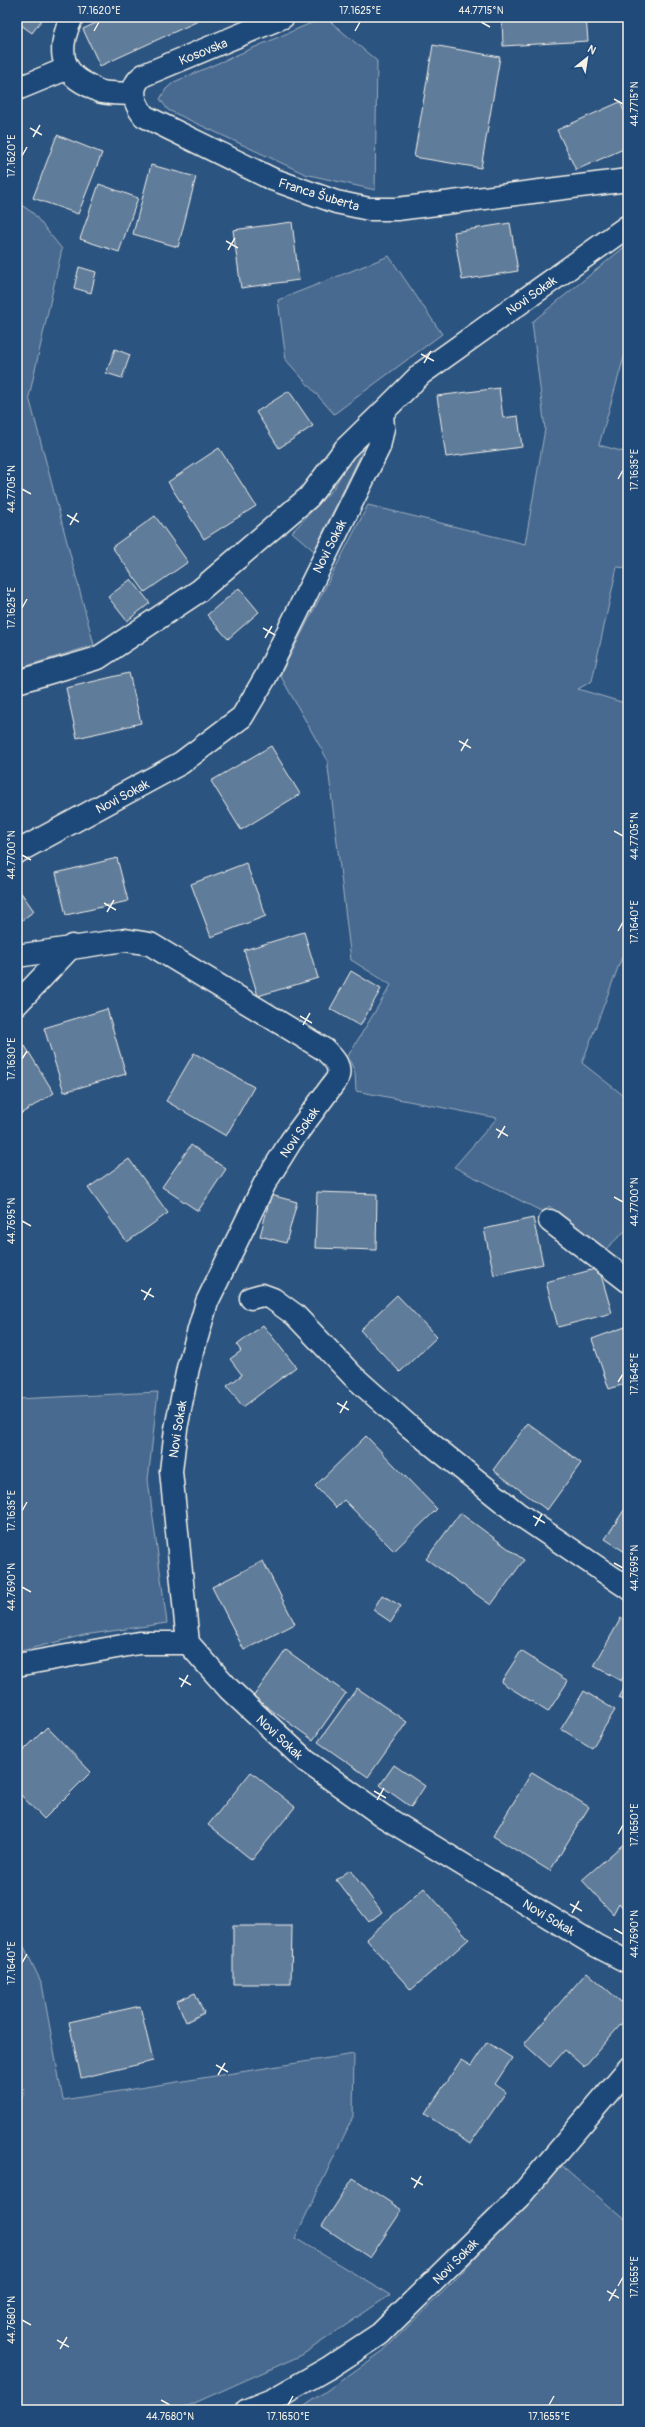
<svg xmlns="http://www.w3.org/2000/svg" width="645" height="2427" viewBox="0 0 645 2427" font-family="Pangolin,sans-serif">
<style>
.green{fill:#496b90;stroke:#9eaebc}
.building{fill:#5e7b9a;stroke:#f4f1e8}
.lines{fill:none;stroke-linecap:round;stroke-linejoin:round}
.minor-casing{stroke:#f4f1e8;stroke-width:25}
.minor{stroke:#1f4a7a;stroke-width:22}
.ticks{fill:none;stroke:#f4f1e8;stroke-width:1.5}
.labels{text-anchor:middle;stroke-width:3.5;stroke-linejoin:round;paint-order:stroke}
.street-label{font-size:13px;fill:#f4f1e8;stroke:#1f4a7a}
.neatline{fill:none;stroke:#f4f1e8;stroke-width:1.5}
.ticks-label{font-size:10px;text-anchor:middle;fill:#f4f1e8}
</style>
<rect width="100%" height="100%" fill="#2c5481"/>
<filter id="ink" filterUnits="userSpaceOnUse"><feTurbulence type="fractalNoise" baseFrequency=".025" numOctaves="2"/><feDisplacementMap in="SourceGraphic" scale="8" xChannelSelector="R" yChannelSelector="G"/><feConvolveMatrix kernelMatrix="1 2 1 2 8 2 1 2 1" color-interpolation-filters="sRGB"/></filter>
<g filter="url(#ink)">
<g class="green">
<path d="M325 17 377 61 375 190 305 174 168 110 160 99 166 89 174 82Z"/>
<path d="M17 202 33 213 62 249 29 397 94 645 17 669Z"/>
<path d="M628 244V343L599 445 628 453V568L617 567 592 681 578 689 628 704V941L582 1063 628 1099V1228L605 1250 549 1206 545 1213 454 1167 497 1118 356 1091 355 1073 348 1056 391 985 351 960 327 759 280 675 368 505 525 544 545 429 532 322Z"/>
<path d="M389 256 442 334 334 414 286 360 278 300Z"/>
<path d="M363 450 314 551 292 532 333 489 354 453Z"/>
<path d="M158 1392 148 1480 167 1623 84 1635 17 1652V1399Z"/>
<path d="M17 1932 42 1984 63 2100 354 2054 353 2117 295 2238 390 2295 302 2355 179 2410H17V2112L25 2089H17Z"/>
<path d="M560 2164 628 2222V2410H296L302 2408 383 2351 455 2280Z"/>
</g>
<g class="building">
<path d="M17 17H44L32 33 17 22Z"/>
<path d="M109 17H207L100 66 83 29Z"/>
<path d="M502 17H586L588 41 503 46Z"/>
<path d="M433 45 500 57 481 168 414 157Z"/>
<path d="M620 102 628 119V147L576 170 557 130Z"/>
<path d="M57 135 102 153 78 214 33 198Z"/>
<path d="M151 165 196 177 178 247 133 234Z"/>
<path d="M99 184 138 198 119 252 80 239Z"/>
<path d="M292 222 299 280 241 288 233 230Z"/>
<path d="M510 223 518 271 462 280 454 232Z"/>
<path d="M79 267 96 272 91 293 74 288Z"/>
<path d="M115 349 130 355 122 378 106 373Z"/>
<path d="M499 388 503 418 518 416 522 447 446 457 437 396Z"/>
<path d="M289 391 313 426 279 448 256 412Z"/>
<path d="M219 448 256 506 204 539 168 482Z"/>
<path d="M155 516 188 562 145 592 112 547Z"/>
<path d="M131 579 150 603 127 621 108 597Z"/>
<path d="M239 588 259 612 228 639 207 615Z"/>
<path d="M129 673 141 723 77 738 66 688Z"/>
<path d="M271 746 300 794 241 830 211 781Z"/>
<path d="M117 858 128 901 66 915 56 873Z"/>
<path d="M246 863 266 916 211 937 191 884Z"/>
<path d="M17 887 34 911 17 924Z"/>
<path d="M304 932 318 978 258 996 244 950Z"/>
<path d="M351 971 381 989 360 1026 330 1009Z"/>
<path d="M107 1009 126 1074 64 1092 44 1028Z"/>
<path d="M25 1046 54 1093 17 1116V1050Z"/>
<path d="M194 1053 254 1087 226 1136 166 1101Z"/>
<path d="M191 1145 226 1169 198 1211 162 1187Z"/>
<path d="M129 1159 168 1213 127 1242 88 1188Z"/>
<path d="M317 1192 377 1194 376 1250 315 1248Z"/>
<path d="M271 1195 297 1202 286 1243 260 1236Z"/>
<path d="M533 1218 543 1264 494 1275 484 1229Z"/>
<path d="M599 1268 612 1313 558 1327 546 1282Z"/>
<path d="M397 1295 437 1337 400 1372 360 1330Z"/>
<path d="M263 1325 296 1367 243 1407 227 1386 242 1375 230 1359 241 1351 237 1345Z"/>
<path d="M628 1326V1383L609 1389 592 1339Z"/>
<path d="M528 1423 581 1463 547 1510 493 1470Z"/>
<path d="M366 1436 437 1509 394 1551 344 1500 336 1508 315 1486Z"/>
<path d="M628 1504V1554L605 1539Z"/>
<path d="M460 1513 524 1560 491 1605 426 1559Z"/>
<path d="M263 1561 295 1624 244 1650 212 1587Z"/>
<path d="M382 1595 401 1606 391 1622 373 1610Z"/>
<path d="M621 1618 628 1622V1669L621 1681 594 1666Z"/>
<path d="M286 1650 346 1693 313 1740 253 1697Z"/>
<path d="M521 1651 568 1681 548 1712 501 1682Z"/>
<path d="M628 1681V1702L619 1698Z"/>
<path d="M357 1688 407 1722 368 1777 318 1742Z"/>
<path d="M584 1691 615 1710 592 1748 561 1729Z"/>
<path d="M47 1727 91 1772 44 1819 17 1791V1757Z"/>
<path d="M394 1765 425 1786 411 1807 380 1785Z"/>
<path d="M251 1772 295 1807 252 1860 208 1825Z"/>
<path d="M532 1772 589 1807 550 1871 493 1836Z"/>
<path d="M628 1840V1914L619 1903 613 1914 582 1880Z"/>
<path d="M350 1870 382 1912 369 1922 336 1880Z"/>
<path d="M424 1888 469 1939 411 1990 366 1939Z"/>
<path d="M233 1926H292L291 1984H233Z"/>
<path d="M587 1972 628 2008V2016L584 2067 565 2050 550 2067 524 2044Z"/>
<path d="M195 1993 204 2013 186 2022 177 2001Z"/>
<path d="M140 2006 153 2061 81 2078 69 2022Z"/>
<path d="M487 2042 512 2058 495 2084 506 2092 470 2144 425 2114 461 2060 471 2066Z"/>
<path d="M353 2178 402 2210 370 2258 322 2226Z"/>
</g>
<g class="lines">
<g class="minor-casing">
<g id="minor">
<path d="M72 17C59 44 57 71 88 85 92 87 97 91 102 92 112 94 123 93 133 94"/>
<path d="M283 17 144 75C128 86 134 103 144 116L272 179 336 202 369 209H397L628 180"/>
<path d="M17 89 66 69"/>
<path d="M17 682 98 658 199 591 309 497 345 449 382 413"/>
<path d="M17 852 181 763 242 717 265 678 379 447 383 428 382 413 422 373 628 226"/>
<path d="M17 956 125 940 150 944 325 1050C334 1059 342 1066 337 1079L291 1141 265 1183 207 1302 188 1368 176 1429 171 1471 188 1643 229 1689 306 1761 383 1816 595 1945 628 1962"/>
<path d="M17 1004 72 946"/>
<path d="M550 1221 628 1281"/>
<path d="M251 1298 262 1295 273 1299 295 1315 353 1376 410 1427 517 1513 628 1588"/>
<path d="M17 1665 139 1643H188"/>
<path d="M247 2410 272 2400 330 2367 380 2334 521 2195 628 2069"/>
</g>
</g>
<use href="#minor" class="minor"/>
</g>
</g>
<path class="ticks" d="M481 22 490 27M94 31 99 22M355 31 360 22M614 99 623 104M30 128 42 135M33 137 40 125M22 156 27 147M226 241 238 248M228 250 235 238M421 354 434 361M424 363 431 351M618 479 623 470M22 489 31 494M67 515 79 522M70 525 77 513M22 608 27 599M263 628 275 635M265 638 272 626M459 741 471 748M461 751 468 739M614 831 623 836M22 855 31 860M104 903 116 910M107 912 114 900M618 931 623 922M300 1016 312 1023M303 1025 310 1013M22 1059 27 1051M496 1129 508 1136M498 1138 505 1126M614 1197 623 1202M22 1221 31 1226M141 1290 154 1297M144 1300 151 1288M618 1382 623 1374M337 1403 349 1410M340 1413 347 1401M22 1511 27 1502M533 1516 545 1523M535 1526 542 1514M614 1563 623 1568M22 1587 31 1592M179 1678 191 1685M181 1687 188 1675M374 1791 386 1798M377 1800 384 1788M618 1834 623 1825M570 1904 582 1911M572 1913 579 1901M614 1929 623 1934M22 1963 27 1954M216 2065 228 2072M218 2075 225 2063M411 2178 423 2185M414 2188 421 2176M618 2286 623 2277M607 2291 619 2298M609 2301 616 2289M22 2320 31 2325M57 2340 69 2347M60 2349 67 2337M161 2400 170 2405M288 2405 293 2396M549 2405 554 2396"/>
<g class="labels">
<g class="street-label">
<text transform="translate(203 51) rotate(-22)" y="5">Kosovska</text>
<text transform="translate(319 194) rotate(17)" y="5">Franca Šuberta</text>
<text transform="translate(531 295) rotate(-35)" y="5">Novi Sokak</text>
<text transform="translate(329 546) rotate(-63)" y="5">Novi Sokak</text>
<text transform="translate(122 796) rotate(-28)" y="5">Novi Sokak</text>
<text transform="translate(299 1132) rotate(-55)" y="5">Novi Sokak</text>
<text transform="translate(177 1429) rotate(-81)" y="5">Novi Sokak</text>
<text transform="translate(280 1737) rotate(43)" y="5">Novi Sokak</text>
<text transform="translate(549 1917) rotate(31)" y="5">Novi Sokak</text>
<text transform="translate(455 2261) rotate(-45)" y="5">Novi Sokak</text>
</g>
</g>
<rect width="645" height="2427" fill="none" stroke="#1f4a7a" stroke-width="44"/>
<g transform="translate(587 58) rotate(30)" stroke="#1f4a7a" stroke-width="3" paint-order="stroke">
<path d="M0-3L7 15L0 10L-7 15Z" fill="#f4f1e8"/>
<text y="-6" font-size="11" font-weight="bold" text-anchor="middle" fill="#f4f1e8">N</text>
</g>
<rect x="22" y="22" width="601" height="2383" class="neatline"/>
<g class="ticks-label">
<text x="99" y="14">17.1620°E</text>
<text x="360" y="14">17.1625°E</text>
<text x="481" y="14">44.7715°N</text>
<text transform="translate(634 104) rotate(-90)" y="4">44.7715°N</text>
<text transform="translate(11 156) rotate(-90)" y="4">17.1620°E</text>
<text transform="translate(634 470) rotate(-90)" y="4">17.1635°E</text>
<text transform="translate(11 489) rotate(-90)" y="4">44.7705°N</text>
<text transform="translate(11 608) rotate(-90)" y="4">17.1625°E</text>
<text transform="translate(634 836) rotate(-90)" y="4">44.7705°N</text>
<text transform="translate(11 855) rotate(-90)" y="4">44.7700°N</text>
<text transform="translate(634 922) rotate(-90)" y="4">17.1640°E</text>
<text transform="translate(11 1059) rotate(-90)" y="4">17.1630°E</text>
<text transform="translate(634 1202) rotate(-90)" y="4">44.7700°N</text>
<text transform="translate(11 1221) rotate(-90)" y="4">44.7695°N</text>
<text transform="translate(634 1374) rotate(-90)" y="4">17.1645°E</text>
<text transform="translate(11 1511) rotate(-90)" y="4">17.1635°E</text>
<text transform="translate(634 1568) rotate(-90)" y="4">44.7695°N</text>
<text transform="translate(11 1587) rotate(-90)" y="4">44.7690°N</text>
<text transform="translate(634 1825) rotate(-90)" y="4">17.1650°E</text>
<text transform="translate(634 1934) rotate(-90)" y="4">44.7690°N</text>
<text transform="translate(11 1963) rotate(-90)" y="4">17.1640°E</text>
<text transform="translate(634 2277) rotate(-90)" y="4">17.1655°E</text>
<text transform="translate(11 2320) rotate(-90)" y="4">44.7680°N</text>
<text x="170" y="2420">44.7680°N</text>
<text x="288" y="2420">17.1650°E</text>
<text x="549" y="2420">17.1655°E</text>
</g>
</svg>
